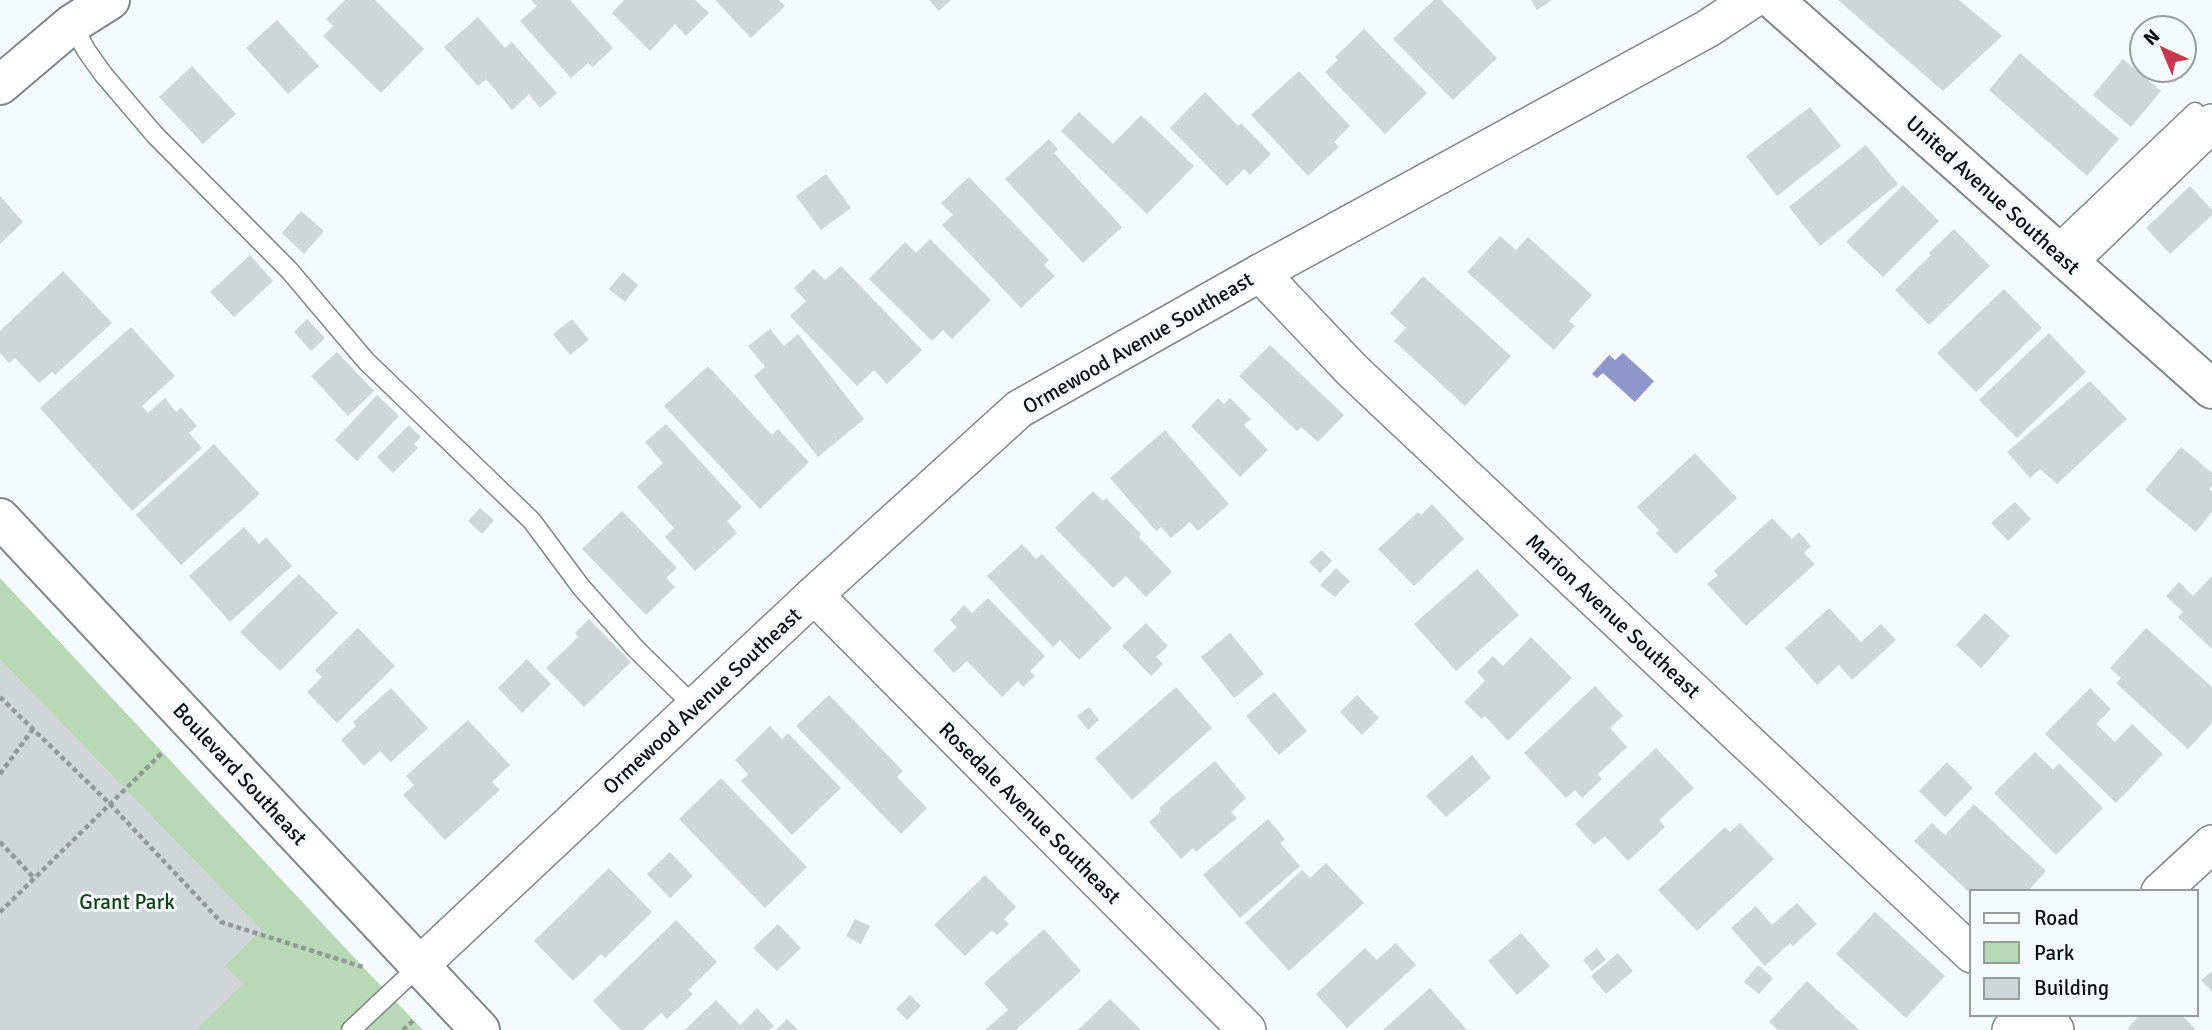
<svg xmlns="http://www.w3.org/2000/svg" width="2212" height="1030" viewBox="0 0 2212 1030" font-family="Signika,sans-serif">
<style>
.green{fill:#b7d9b6}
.water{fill:#8e96cc}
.building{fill:#d0d5d8}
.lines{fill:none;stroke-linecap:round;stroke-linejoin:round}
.lane-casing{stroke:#808586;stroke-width:21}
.street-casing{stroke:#808586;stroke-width:40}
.secondary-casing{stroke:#808586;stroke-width:42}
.path{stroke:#939798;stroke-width:4.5;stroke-dasharray:5 3.5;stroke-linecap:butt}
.lane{stroke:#fff;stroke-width:18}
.street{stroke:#fff;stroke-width:37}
.secondary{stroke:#fff;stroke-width:38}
.labels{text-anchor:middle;stroke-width:6;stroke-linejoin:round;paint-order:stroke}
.street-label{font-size:21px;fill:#0c0e0f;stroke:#f5fbfc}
.park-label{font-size:21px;fill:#124115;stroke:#f5fbfc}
</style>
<rect width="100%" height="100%" fill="#f5fbfc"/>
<path class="green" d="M0 578 363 967 423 1030H0Z"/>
<path class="water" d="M1623 353 1654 381 1635 402 1603 373 1597 378 1592 374 1609 355 1615 360Z"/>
<g class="building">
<path d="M345 0H375L424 49 381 93 323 36 333 26 326 19Z"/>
<path d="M531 0H570L613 48 593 67 588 63 571 78 520 21 537 6Z"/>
<path d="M624 0H695L709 13 686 36 675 24 650 51 612 13Z"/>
<path d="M715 0H779L785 6 751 38Z"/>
<path d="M929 0H951L939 11Z"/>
<path d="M1434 0H1441L1497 58 1453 100 1393 39Z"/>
<path d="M1531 0H1552L1537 10Z"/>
<path d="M1838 0H1959L2002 36 1943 91Z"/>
<path d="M478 17 505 48 512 42 557 93 540 108 529 94 512 110 486 79 478 86 444 47Z"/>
<path d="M277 20 319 66 288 94 246 48Z"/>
<path d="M1364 29 1427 93 1385 134 1325 72 1338 60 1335 57Z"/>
<path d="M2020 53 2119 139 2087 176 1989 90Z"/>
<path d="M2123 59 2161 91 2131 127 2093 95Z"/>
<path d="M192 66 236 114 203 144 159 97Z"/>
<path d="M1299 71 1350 126 1334 142 1339 147 1308 176 1251 115Z"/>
<path d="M1205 92 1238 126 1241 123 1271 154 1250 175 1244 169 1227 186 1170 128Z"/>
<path d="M1810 107 1841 146 1777 196 1746 156Z"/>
<path d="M1079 112 1113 144 1141 115 1194 166 1147 214 1061 131Z"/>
<path d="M1049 139 1058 149 1054 153 1122 227 1083 263 1005 179Z"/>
<path d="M1866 145 1898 184 1820 246 1789 207Z"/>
<path d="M826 174 851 208 821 230 796 196Z"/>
<path d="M969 177 1049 260 1044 265 1055 276 1021 308 942 225 953 215 941 203Z"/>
<path d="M1903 185 1939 221 1883 277 1846 242Z"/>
<path d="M2190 186 2212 210V215L2170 254 2146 228Z"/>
<path d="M0 196 23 222 0 244Z"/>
<path d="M301 211 324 231 304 254 282 233Z"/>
<path d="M1954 229 1990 266 1929 325 1895 290 1931 255 1929 253Z"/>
<path d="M1500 236 1516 250 1528 237 1592 295 1569 321 1575 326 1554 350 1467 272Z"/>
<path d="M930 239 991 300 952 339 943 330 932 341 869 279 905 242 916 253Z"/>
<path d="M250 255 273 281 234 317 210 292Z"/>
<path d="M841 266 922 350 887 384 874 370 857 386 790 316 806 301 794 288 814 269 825 280Z"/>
<path d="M63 271 112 323 55 375 52 372 39 383 15 358 9 363 0 353V331Z"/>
<path d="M623 272 638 285 625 302 609 289Z"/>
<path d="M1423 276 1511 356 1465 406 1394 341 1406 328 1390 313Z"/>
<path d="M2004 289 2042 328 1976 392 1937 353Z"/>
<path d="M307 319 325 338 311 351 294 332Z"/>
<path d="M572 319 589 340 570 355 553 334Z"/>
<path d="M131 327 175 376 142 406 148 413 165 398 176 412 181 408 197 426 189 433 202 448 132 511 40 408Z"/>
<path d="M770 329 784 346 798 334 864 419 818 457 754 376 765 367 748 346Z"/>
<path d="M2049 333 2086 372 2017 438 1979 400Z"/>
<path d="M1270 345 1344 415 1318 442 1301 427 1297 431 1239 376Z"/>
<path d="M337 352 374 391 348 416 311 376Z"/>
<path d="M708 366 772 435 778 429 809 462 760 509 664 406Z"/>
<path d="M2090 381 2127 419 2057 484 2040 469 2030 478 2007 452Z"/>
<path d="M377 395 399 416 357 461 335 440Z"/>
<path d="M1218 398 1224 404 1230 398 1251 419 1244 425 1268 450 1240 477 1191 426Z"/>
<path d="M666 424 742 507 727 521 737 533 695 571 665 537 674 528 637 487 663 463 645 442Z"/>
<path d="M409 425 421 437 414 444 418 448 393 473 377 457Z"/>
<path d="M1165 430 1229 504 1198 531 1190 522 1171 538 1161 527 1156 531 1110 478Z"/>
<path d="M214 444 260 494 181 565 136 515Z"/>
<path d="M2181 447 2212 473V485L2209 489 2212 491V512L2196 532 2145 490Z"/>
<path d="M1695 453 1737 498 1676 554 1656 533 1659 530 1637 507Z"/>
<path d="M1093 491 1103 501 1106 498 1141 534 1139 537 1172 572 1146 597 1126 576 1113 588 1055 528Z"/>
<path d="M2015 502 2031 519 2008 541 1991 523Z"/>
<path d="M1432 504 1464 539 1414 586 1378 549 1418 512 1421 515Z"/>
<path d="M480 508 494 520 482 534 468 521Z"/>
<path d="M622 511 677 568 666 578 675 587 646 615 582 549Z"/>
<path d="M1772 518 1792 539 1799 532 1811 546 1804 553 1815 564 1746 626 1707 584 1718 575 1714 571Z"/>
<path d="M244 527 259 544 266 537 292 566 230 622 189 576Z"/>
<path d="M1022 544 1036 559 1042 554 1112 628 1079 660 1060 640 1053 647 987 576Z"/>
<path d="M1322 550 1332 561 1320 573 1309 562Z"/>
<path d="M1336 568 1350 581 1335 597 1320 585Z"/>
<path d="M1477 569 1519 615 1456 671 1414 624Z"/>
<path d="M299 574 338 613 280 671 240 632Z"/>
<path d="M2212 576V649L2178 617 2183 612 2166 596 2179 582 2193 596Z"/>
<path d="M988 598 1045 656 1030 671 1035 676 1023 687 1018 681 1002 697 967 661 954 673 933 650 957 627 950 620 964 605 972 613Z"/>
<path d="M1829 608 1861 642 1881 624 1896 640 1852 680 1839 665 1817 685 1785 648Z"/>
<path d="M1985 613 2010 636 1981 668 1956 645Z"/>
<path d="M589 619 631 662 584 707 546 668 578 637 575 633Z"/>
<path d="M1146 623 1168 646 1156 657 1163 664 1151 676 1122 646Z"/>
<path d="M358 628 395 666 337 723 307 692 322 677 315 670Z"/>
<path d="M2146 628 2212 687V723L2188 749 2116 683 2121 678 2110 668Z"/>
<path d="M1230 633 1264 674 1234 698 1201 657Z"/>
<path d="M1531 637 1572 678 1508 741 1485 716 1482 719 1464 702 1485 681 1477 672 1493 656 1503 666Z"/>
<path d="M0 659 262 930 225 966 243 984 196 1030H0Z"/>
<path d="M527 659 551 684 522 713 498 688Z"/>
<path d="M1595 686 1623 716 1610 728 1627 747 1598 774 1602 779 1582 798 1575 790 1566 798 1524 753Z"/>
<path d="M1176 687 1212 728 1132 800 1095 758Z"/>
<path d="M391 688 428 728 391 762 380 751 364 766 341 740 356 726 353 722Z"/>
<path d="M2090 688 2111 709 2096 724 2115 742 2132 724 2163 754 2116 803 2045 734Z"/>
<path d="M1274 692 1307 731 1279 755 1246 716Z"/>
<path d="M829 695 903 771 897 777 927 808 901 834 796 726Z"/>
<path d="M1357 695 1379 718 1362 735 1340 712Z"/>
<path d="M1089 707 1099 720 1088 730 1077 716Z"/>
<path d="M468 720 510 765 492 782 500 790 445 840 403 795 414 785 406 776Z"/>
<path d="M770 726 782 739 788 733 841 788 792 835 741 781 748 774 735 760Z"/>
<path d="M1656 748 1694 788 1659 820 1665 827 1628 861 1605 836 1594 845 1575 824Z"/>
<path d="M2035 752 2053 770 2059 763 2103 808 2056 855 1994 793Z"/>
<path d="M1472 755 1491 778 1446 817 1426 796Z"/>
<path d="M1215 761 1246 798 1231 812 1237 818 1196 852 1193 848 1181 859 1149 822 1161 811 1159 808Z"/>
<path d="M1947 762 1973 788 1945 817 1919 791Z"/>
<path d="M721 778 807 867 765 908 679 819Z"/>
<path d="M1974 804 2046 871 2027 892H1972V895L1914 841 1932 823 1945 835Z"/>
<path d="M1268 819 1285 839 1280 843 1300 866 1240 918 1203 875Z"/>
<path d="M1740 823 1774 859 1697 931 1658 890 1725 827 1730 832Z"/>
<path d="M670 852 693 876 670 898 647 874Z"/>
<path d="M1326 863 1364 903 1289 971 1245 923 1302 870 1310 878Z"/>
<path d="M609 868 652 912 605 958 601 954 573 981 534 941Z"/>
<path d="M985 875 1016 907 1004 919 1009 924 997 935 992 930 965 956 934 925Z"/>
<path d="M1797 903 1817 924 1793 946 1790 943 1765 966 1731 928 1756 906 1772 925Z"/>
<path d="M1875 912 1945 976 1906 1018 1836 954Z"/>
<path d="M855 919 870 926 861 944 846 936Z"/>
<path d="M676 920 717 962 688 990 693 994 667 1019 661 1013 643 1030H621L593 1001Z"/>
<path d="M778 924 801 948 777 971 753 948Z"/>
<path d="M1044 929 1081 971 1016 1030H985L1008 1010 984 983Z"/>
<path d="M1521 933 1550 966 1517 995 1488 961Z"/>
<path d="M1396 943 1416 965 1347 1028 1316 994 1365 948 1377 960Z"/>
<path d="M1597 948 1606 960 1592 971 1583 960Z"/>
<path d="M1618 953 1633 971 1606 994 1591 976Z"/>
<path d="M1758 965 1773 978 1759 994 1744 982Z"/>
<path d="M2212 971V992L2201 980Z"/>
<path d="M1807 981 1859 1030H1778L1769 1022Z"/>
<path d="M1430 988 1467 1030H1383Z"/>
<path d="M910 995 921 1006 907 1020 896 1009Z"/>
<path d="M1110 999 1141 1030H1078Z"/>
<path d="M716 1000 740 1025 757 1008 774 1026 769 1030H685Z"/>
<path d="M2141 1014H2181L2196 1030H2130L2128 1028Z"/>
<path d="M787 1019 798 1030H776Z"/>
</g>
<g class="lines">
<g class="lane-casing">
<g id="lane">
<path d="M72 24 86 50 103 74 155 135 289 270 366 361 532 521 581 587 636 649 695 707"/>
<path d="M2052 248 2195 112"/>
<path d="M351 1030 419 966"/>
</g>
</g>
<g class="street-casing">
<g id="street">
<path d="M2068 262 2212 123"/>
<path d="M1260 273 1352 370 1972 954"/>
<path d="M814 595 1247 1030"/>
<path d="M2160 892 2212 844"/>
<path d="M419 966 814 595 1019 409 1260 273 1707 29 1751 0"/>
<path d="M2039 1014 2055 1030"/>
<path d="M2011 1030 2028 1014"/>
</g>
</g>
<g class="secondary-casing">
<g id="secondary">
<path d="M1774 0 2212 389"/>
<path d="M0 85 72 24 110 0"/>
<path d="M0 518 480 1030"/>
</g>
</g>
<g class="path">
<path d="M0 697 110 804 221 922 363 967"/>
<path d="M0 774 33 729"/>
<path d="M0 842 34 878"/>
<path d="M0 912 163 752"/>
<path d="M403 1030 414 1020"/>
</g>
<use href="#lane" class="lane"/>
<use href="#street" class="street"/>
<use href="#secondary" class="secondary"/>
</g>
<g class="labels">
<g class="street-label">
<text transform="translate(1993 195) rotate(42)" y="7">United Avenue Southeast</text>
<text transform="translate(1138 343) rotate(-30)" y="7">Ormewood Avenue Southeast</text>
<text transform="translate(1613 616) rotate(43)" y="7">Marion Avenue Southeast</text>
<text transform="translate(702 701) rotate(-43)" y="7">Ormewood Avenue Southeast</text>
<text transform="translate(240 774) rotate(47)" y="7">Boulevard Southeast</text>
<text transform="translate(1030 813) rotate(45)" y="7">Rosedale Avenue Southeast</text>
</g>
<g class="park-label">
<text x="127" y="909">Grant Park</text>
</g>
</g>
<rect x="1970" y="890" width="228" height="126" fill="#f5fbfc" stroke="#989c9d" stroke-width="2"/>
<rect x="1984" y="913" width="35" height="10" fill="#ffffff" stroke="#989c9d" stroke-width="2"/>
<text x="2034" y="925" font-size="21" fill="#0c0e0f">Road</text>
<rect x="1984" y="942" width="35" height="21" fill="#b7d9b6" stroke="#989c9d" stroke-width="2"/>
<text x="2034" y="960" font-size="21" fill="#0c0e0f">Park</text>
<rect x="1984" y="978" width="35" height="21" fill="#d0d5d8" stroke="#989c9d" stroke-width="2"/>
<text x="2034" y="995" font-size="21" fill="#0c0e0f">Building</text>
<g transform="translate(2163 49) rotate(316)"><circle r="33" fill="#f5fbfc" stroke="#989c9d" stroke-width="2"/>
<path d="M0-5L12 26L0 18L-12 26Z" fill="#c9384d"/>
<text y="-10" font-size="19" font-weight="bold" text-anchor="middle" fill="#0c0e0f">N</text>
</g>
</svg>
